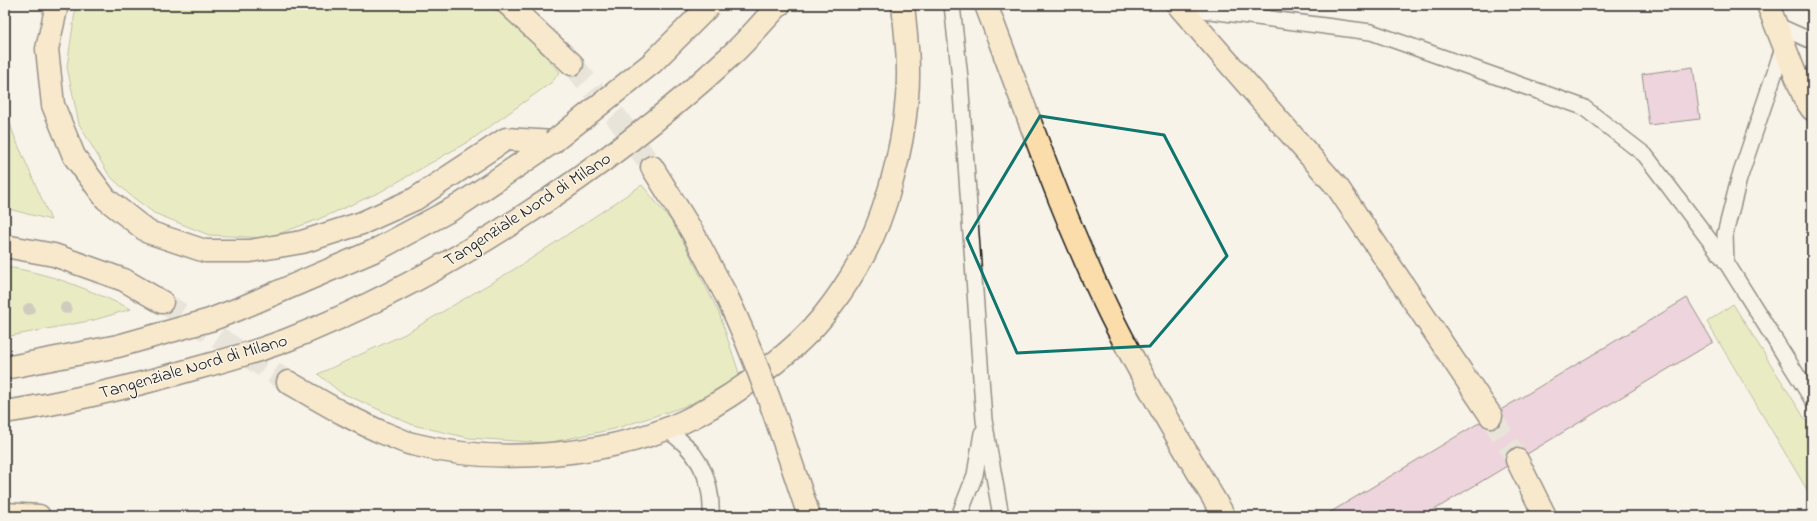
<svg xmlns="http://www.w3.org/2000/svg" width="1817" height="521" viewBox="0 0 1817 521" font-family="'Indie Flower',sans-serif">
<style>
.green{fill:#d7e598;stroke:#7a805a}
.building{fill:#e2b0ce;stroke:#1c1c1c}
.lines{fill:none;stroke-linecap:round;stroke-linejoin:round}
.motorway-tunnel{stroke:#d6d3c9;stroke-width:22;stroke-dasharray:22 11;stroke-linecap:butt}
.service-casing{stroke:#1c1c1c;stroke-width:18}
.motorway-casing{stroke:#1c1c1c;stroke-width:25}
.service{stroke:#f7f3e8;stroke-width:15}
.motorway{stroke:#faddab;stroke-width:22}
.motorway-bridge-casing{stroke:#1c1c1c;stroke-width:25;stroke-linecap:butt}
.motorway-bridge{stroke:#faddab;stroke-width:22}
.tree{fill:#9d9e8c}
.marked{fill:none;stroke:#0f766e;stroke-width:3;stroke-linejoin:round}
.labels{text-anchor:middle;stroke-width:3;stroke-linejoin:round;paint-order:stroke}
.street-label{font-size:18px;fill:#1c1c1c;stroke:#f7f3e8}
</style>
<rect width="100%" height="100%" fill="#f7f3e8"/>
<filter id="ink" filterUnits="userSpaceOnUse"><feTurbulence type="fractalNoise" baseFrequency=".025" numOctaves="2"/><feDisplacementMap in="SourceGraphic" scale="8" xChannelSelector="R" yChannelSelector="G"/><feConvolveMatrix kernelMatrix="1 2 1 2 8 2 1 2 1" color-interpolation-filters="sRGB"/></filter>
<g filter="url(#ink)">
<g class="green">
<path d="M76 5H489L520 30 560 72 552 82 471 140 380 192 319 219 267 238 209 235 154 213 130 195 109 175 79 124 67 67Z"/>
<path d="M5 109 15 138 51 220 5 208Z"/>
<path d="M642 185 676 227 719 313 740 376 689 405 614 429 547 443 469 438 413 425 340 392 318 374 405 334 523 264Z"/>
<path d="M5 267C51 273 89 290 131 309L94 320 5 337Z"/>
<path d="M1733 304 1812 430V498L1707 322Z"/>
</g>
<g class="building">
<path d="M1693 67 1700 119 1649 125 1642 74Z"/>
<path d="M1687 298 1713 342 1424 516H1324Z"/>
</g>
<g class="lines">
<g class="motorway-tunnel">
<path d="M572 64 618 119 652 167"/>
<path d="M162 302 288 382"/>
<path d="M1491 416 1517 460"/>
</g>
<g class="service-casing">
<g id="service">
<path d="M952 5 960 78 984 420 1001 516"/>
<path d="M1179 7 1371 32 1583 107 1645 155 1726 262 1812 399"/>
<path d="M1776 25 1812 41"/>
<path d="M1726 262 1725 234 1739 179 1784 45"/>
<path d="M665 429C697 449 713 478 711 516"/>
<path d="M959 516 975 475 982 433"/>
</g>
</g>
<g class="motorway-casing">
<g id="motorway">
<path d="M57 5 47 49 53 105 74 156 106 199 148 232 205 251H250L302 242 362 223 415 199 506 139 553 142"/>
<path d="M509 5 572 64"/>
<path d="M986 5C1026 109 1062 216 1111 316 1145 384 1185 450 1224 516"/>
<path d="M1178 5 1338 188 1491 416"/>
<path d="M1768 5 1805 99 1812 109"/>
<path d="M652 167 693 233"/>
<path d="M5 246 54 255 124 280 162 302"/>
<path d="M5 368 118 346 210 320 241 308 376 250 458 206 553 142"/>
<path d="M288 382C321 401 350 419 386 434 395 437 403 442 412 444 498 466 618 457 697 415 738 393 796 351 824 315 836 300 848 282 858 265 885 221 903 149 907 97 910 67 906 35 903 5"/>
<path d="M5 412C70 402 134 386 197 368 227 360 258 351 287 340 444 278 605 171 729 57 747 41 762 22 779 5"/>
<path d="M1517 460 1545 516"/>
<path d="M5 514 39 516"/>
</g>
</g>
<use href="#service" class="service"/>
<use href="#motorway" class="motorway"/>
<g class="motorway-bridge-casing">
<g id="motorway-bridge">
<path d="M553 142 652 63 710 5"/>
<path d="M693 233C704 254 716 276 727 297 760 366 785 444 809 516"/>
</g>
</g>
<use href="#motorway-bridge" class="motorway-bridge"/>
</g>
<g class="tree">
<circle cx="66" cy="308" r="6"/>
<circle cx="29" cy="309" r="6"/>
</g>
</g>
<path d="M0 0H1817V521H0ZM1040 116 1164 135 1227 256 1150 346 1017 353 967 238Z" fill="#f7f3e8" fill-opacity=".55" fill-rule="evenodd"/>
<path class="marked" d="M1040 116 1164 135 1227 256 1150 346 1017 353 967 238Z"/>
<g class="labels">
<g class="street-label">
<text transform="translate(527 209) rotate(-33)" y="6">Tangenziale Nord di Milano</text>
<text transform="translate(193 366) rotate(-16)" y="6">Tangenziale Nord di Milano</text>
</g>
</g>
<rect width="1817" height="521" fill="none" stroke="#f7f3e8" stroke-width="20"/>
<rect x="10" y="10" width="1797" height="501" fill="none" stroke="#1c1c1c" stroke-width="1.5" filter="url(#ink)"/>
</svg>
